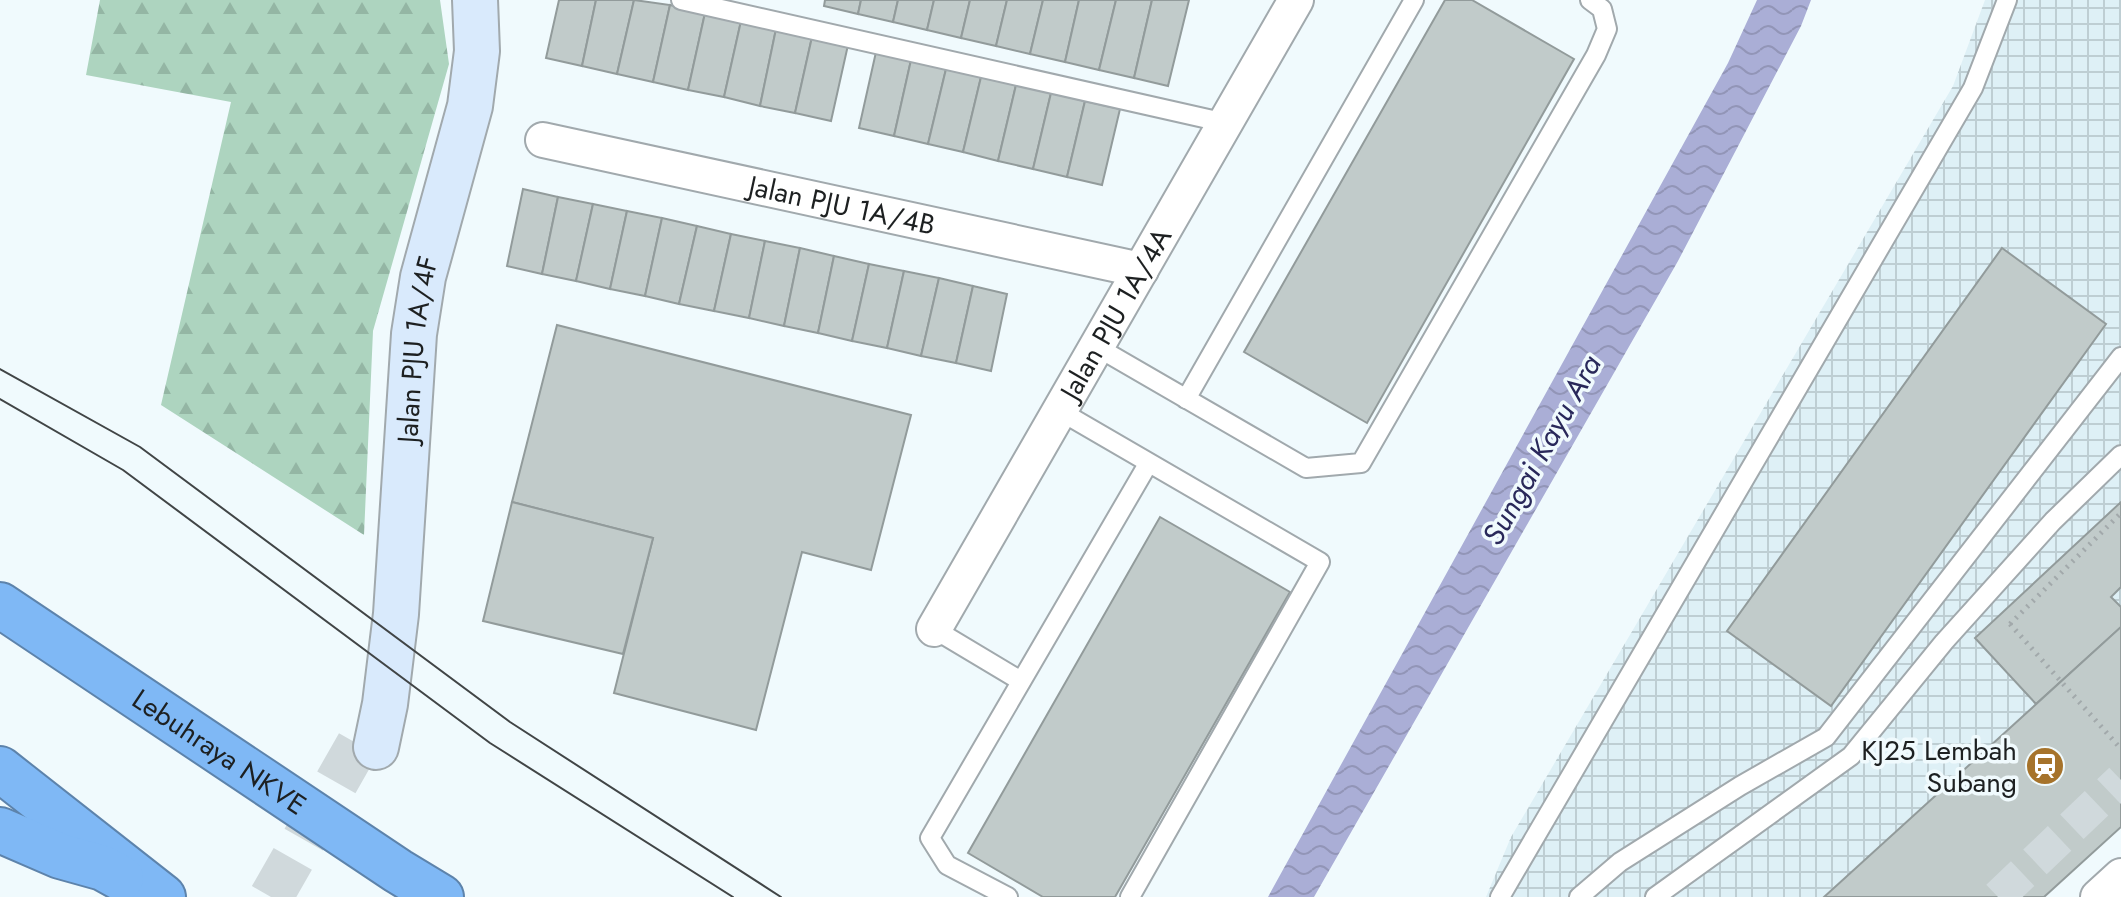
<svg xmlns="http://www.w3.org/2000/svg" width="2121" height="897" viewBox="0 0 2121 897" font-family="Jost,sans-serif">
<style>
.industrial{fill:url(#industrial-grid)}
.forest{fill:url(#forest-firs)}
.water{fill:url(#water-waves)}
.building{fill:#c1cbca;stroke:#929b9b;stroke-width:2}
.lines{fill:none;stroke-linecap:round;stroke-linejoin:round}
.street-tunnel{stroke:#d0d9dc;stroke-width:34;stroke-dasharray:34 17;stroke-linecap:butt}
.secondary-tunnel{stroke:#d0d9dc;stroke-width:44;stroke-dasharray:44 22;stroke-linecap:butt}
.lane-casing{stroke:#a1a9ad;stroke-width:22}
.street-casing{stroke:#a1a9ad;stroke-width:38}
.secondary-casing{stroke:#a1a9ad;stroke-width:48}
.highway-casing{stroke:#5d83ab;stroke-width:48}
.path{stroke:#a2a9ab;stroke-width:5;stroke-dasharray:2 6;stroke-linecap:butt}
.lane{stroke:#fff;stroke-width:18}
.street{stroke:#fff;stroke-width:34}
.secondary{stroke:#d9eafc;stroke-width:44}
.highway{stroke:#7fb8f5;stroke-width:44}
.tram{stroke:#414546;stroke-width:2}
.path-bridge{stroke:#a2a9ab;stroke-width:5;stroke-dasharray:2 6;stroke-linecap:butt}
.labels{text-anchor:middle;stroke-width:7;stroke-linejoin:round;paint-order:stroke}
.street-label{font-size:28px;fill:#1d2021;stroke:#f0fafd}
.poi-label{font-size:28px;fill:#1d2021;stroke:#f0fafd;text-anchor:end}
.water-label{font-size:30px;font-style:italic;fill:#29285a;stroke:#f0fafd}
</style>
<defs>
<pattern id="industrial-grid" width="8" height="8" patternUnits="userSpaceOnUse" patternTransform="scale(2)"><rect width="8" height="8" fill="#def0f6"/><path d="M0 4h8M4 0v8" fill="none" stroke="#beced3"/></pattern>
<pattern id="forest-firs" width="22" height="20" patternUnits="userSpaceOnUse" patternTransform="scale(2)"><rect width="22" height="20" fill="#add4bf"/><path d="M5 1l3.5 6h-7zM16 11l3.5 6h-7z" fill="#94b6a4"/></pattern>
<pattern id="water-waves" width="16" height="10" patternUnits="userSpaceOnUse" patternTransform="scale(2)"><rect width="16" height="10" fill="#aaaed6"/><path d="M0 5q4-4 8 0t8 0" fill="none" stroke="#9295b7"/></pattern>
</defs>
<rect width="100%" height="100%" fill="#f0fafd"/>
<path class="industrial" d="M1985 0H2121V756L1974 897H1486L1511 837 1953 86Z"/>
<path class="forest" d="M100 0H440L449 64 373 331 364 535 161 405 231 102 86 75Z"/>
<path class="water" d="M1757 0H1811L1801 26 1678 261 1314 897H1268L1728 63Z"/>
<g class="building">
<path d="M559 0H596L582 66 546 58Z"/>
<path d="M596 0H634L617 74 582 66Z"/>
<path d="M634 0 670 5 653 82 617 74Z"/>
<path d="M825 0H861L858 14 824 6Z"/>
<path d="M861 0H898L893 22 858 14Z"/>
<path d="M898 0H934L927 30 893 22Z"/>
<path d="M934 0H970L961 38 927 30Z"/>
<path d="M970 0H1007L996 46 961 38Z"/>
<path d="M1007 0H1043L1030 54 996 46Z"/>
<path d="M1043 0H1079L1065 62 1030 54Z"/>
<path d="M1079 0H1116L1099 70 1065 62Z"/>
<path d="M1116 0H1152L1134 78 1099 70Z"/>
<path d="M1152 0H1189L1168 86 1134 78Z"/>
<path d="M1445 0H1472L1574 59 1367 423 1244 352Z"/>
<path d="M670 5 705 13 688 90 653 82Z"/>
<path d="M705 13 741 21 724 97 688 90Z"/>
<path d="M741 21 776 29 760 106 724 97Z"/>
<path d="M776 29 812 37 795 113 760 106Z"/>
<path d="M812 37 848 45 831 121 795 113Z"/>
<path d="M876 52 911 60 894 136 859 128Z"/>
<path d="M911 60 946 69 928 144 894 136Z"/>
<path d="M946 69 981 77 963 152 928 144Z"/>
<path d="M981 77 1016 85 998 161 963 152Z"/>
<path d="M1016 85 1051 93 1033 169 998 161Z"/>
<path d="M1051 93 1085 101 1067 177 1033 169Z"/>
<path d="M1085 101 1120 109 1102 185 1067 177Z"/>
<path d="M523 189 558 197 542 274 507 266Z"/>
<path d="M558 197 593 204 576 281 542 274Z"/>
<path d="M593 204 627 211 610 289 576 281Z"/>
<path d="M627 211 662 218 645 296 610 289Z"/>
<path d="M662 218 697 226 679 304 645 296Z"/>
<path d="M697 226 731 234 714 311 679 304Z"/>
<path d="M731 234 765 241 749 318 714 311Z"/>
<path d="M765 241 800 248 784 326 749 318Z"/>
<path d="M800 248 834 256 818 333 784 326Z"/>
<path d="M2002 248 2106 324 1831 706 1727 631Z"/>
<path d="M834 256 869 264 852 341 818 333Z"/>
<path d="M869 264 904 271 887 348 852 341Z"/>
<path d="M904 271 939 278 921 356 887 348Z"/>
<path d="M939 278 973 286 956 363 921 356Z"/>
<path d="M973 286 1007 294 991 371 956 363Z"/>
<path d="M557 325 911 415 871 570 802 552 756 730 614 693 653 538 512 502Z"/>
<path d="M512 502 653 538 623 654 483 621Z"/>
<path d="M2121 502V587L2111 597 2121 607V627L2036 704 1975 638Z"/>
<path d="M1160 517 1290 592 1115 897H1043L968 853Z"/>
<path d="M2121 627V827L2044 897H1824Z"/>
</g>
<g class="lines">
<path class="street-tunnel" d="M1998 897 2121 780"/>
<path class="secondary-tunnel" d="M271 897 361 739"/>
<g class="lane-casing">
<g id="lane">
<path d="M681 0 1226 123"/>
<path d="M1097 347 1306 468 1361 463 1596 55 1607 29 1602 9 1590 0"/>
<path d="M1186 399 1414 0"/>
<path d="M1060 411 1320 562 1130 897"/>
<path d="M934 629 1021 681"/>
<path d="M1008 897 947 865 930 838 1148 464"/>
<path d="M1500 897 1973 88 2007 0"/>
<path d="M1579 897 1620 862 1740 786 1826 737 2121 357"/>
<path d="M1655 897 1851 756 1944 642 2053 521 2121 455"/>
</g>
</g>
<g class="street-casing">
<g id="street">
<path id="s1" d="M543 140 1141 270"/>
<path id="s2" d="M934 629 1296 0"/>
<path d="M2098 897 2121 876"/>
</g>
</g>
<g class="secondary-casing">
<g id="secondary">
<path id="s3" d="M376 747 385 704 396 614 414 334 423 277 470 106 477 51 475 0"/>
</g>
</g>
<g class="highway-casing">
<g id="highway">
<path id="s4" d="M0 605 398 871 441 897"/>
<path d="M0 769 163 897"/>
<path d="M0 830 60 856 103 868 121 878"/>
</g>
</g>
<path class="path" d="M2010 624 2121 513"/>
<use href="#lane" class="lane"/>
<use href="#street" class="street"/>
<use href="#secondary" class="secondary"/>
<use href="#highway" class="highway"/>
<g class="tram">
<path d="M0 369 140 447 510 722 781 897"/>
<path d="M0 399 123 470 490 743 733 897"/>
</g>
<path class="path-bridge" d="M2010 624 2121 749"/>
</g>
<defs>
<g id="station-disc" transform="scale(2)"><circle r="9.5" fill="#a6732b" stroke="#f0fafd"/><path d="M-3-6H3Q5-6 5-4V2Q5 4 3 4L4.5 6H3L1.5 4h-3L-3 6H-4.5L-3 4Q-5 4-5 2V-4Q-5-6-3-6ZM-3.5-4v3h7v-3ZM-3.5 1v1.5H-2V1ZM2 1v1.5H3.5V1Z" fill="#fff"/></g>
</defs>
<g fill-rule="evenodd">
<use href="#station-disc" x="2045" y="766"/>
</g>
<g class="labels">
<g class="street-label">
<text dy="10" stroke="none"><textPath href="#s1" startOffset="306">Jalan PJU 1A/4B</textPath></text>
<text dy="10" stroke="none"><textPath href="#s2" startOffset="364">Jalan PJU 1A/4A</textPath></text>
<text dy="10" stroke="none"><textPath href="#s3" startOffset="400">Jalan PJU 1A/4F</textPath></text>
<text dy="10" stroke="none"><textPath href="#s4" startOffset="264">Lebuhraya NKVE</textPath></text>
</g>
<g class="poi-label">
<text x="2017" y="760">KJ25 Lembah<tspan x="2017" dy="32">Subang</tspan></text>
</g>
<g class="water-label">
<text transform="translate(1542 450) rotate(-61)" y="10">Sungai Kayu Ara</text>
</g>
</g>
</svg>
